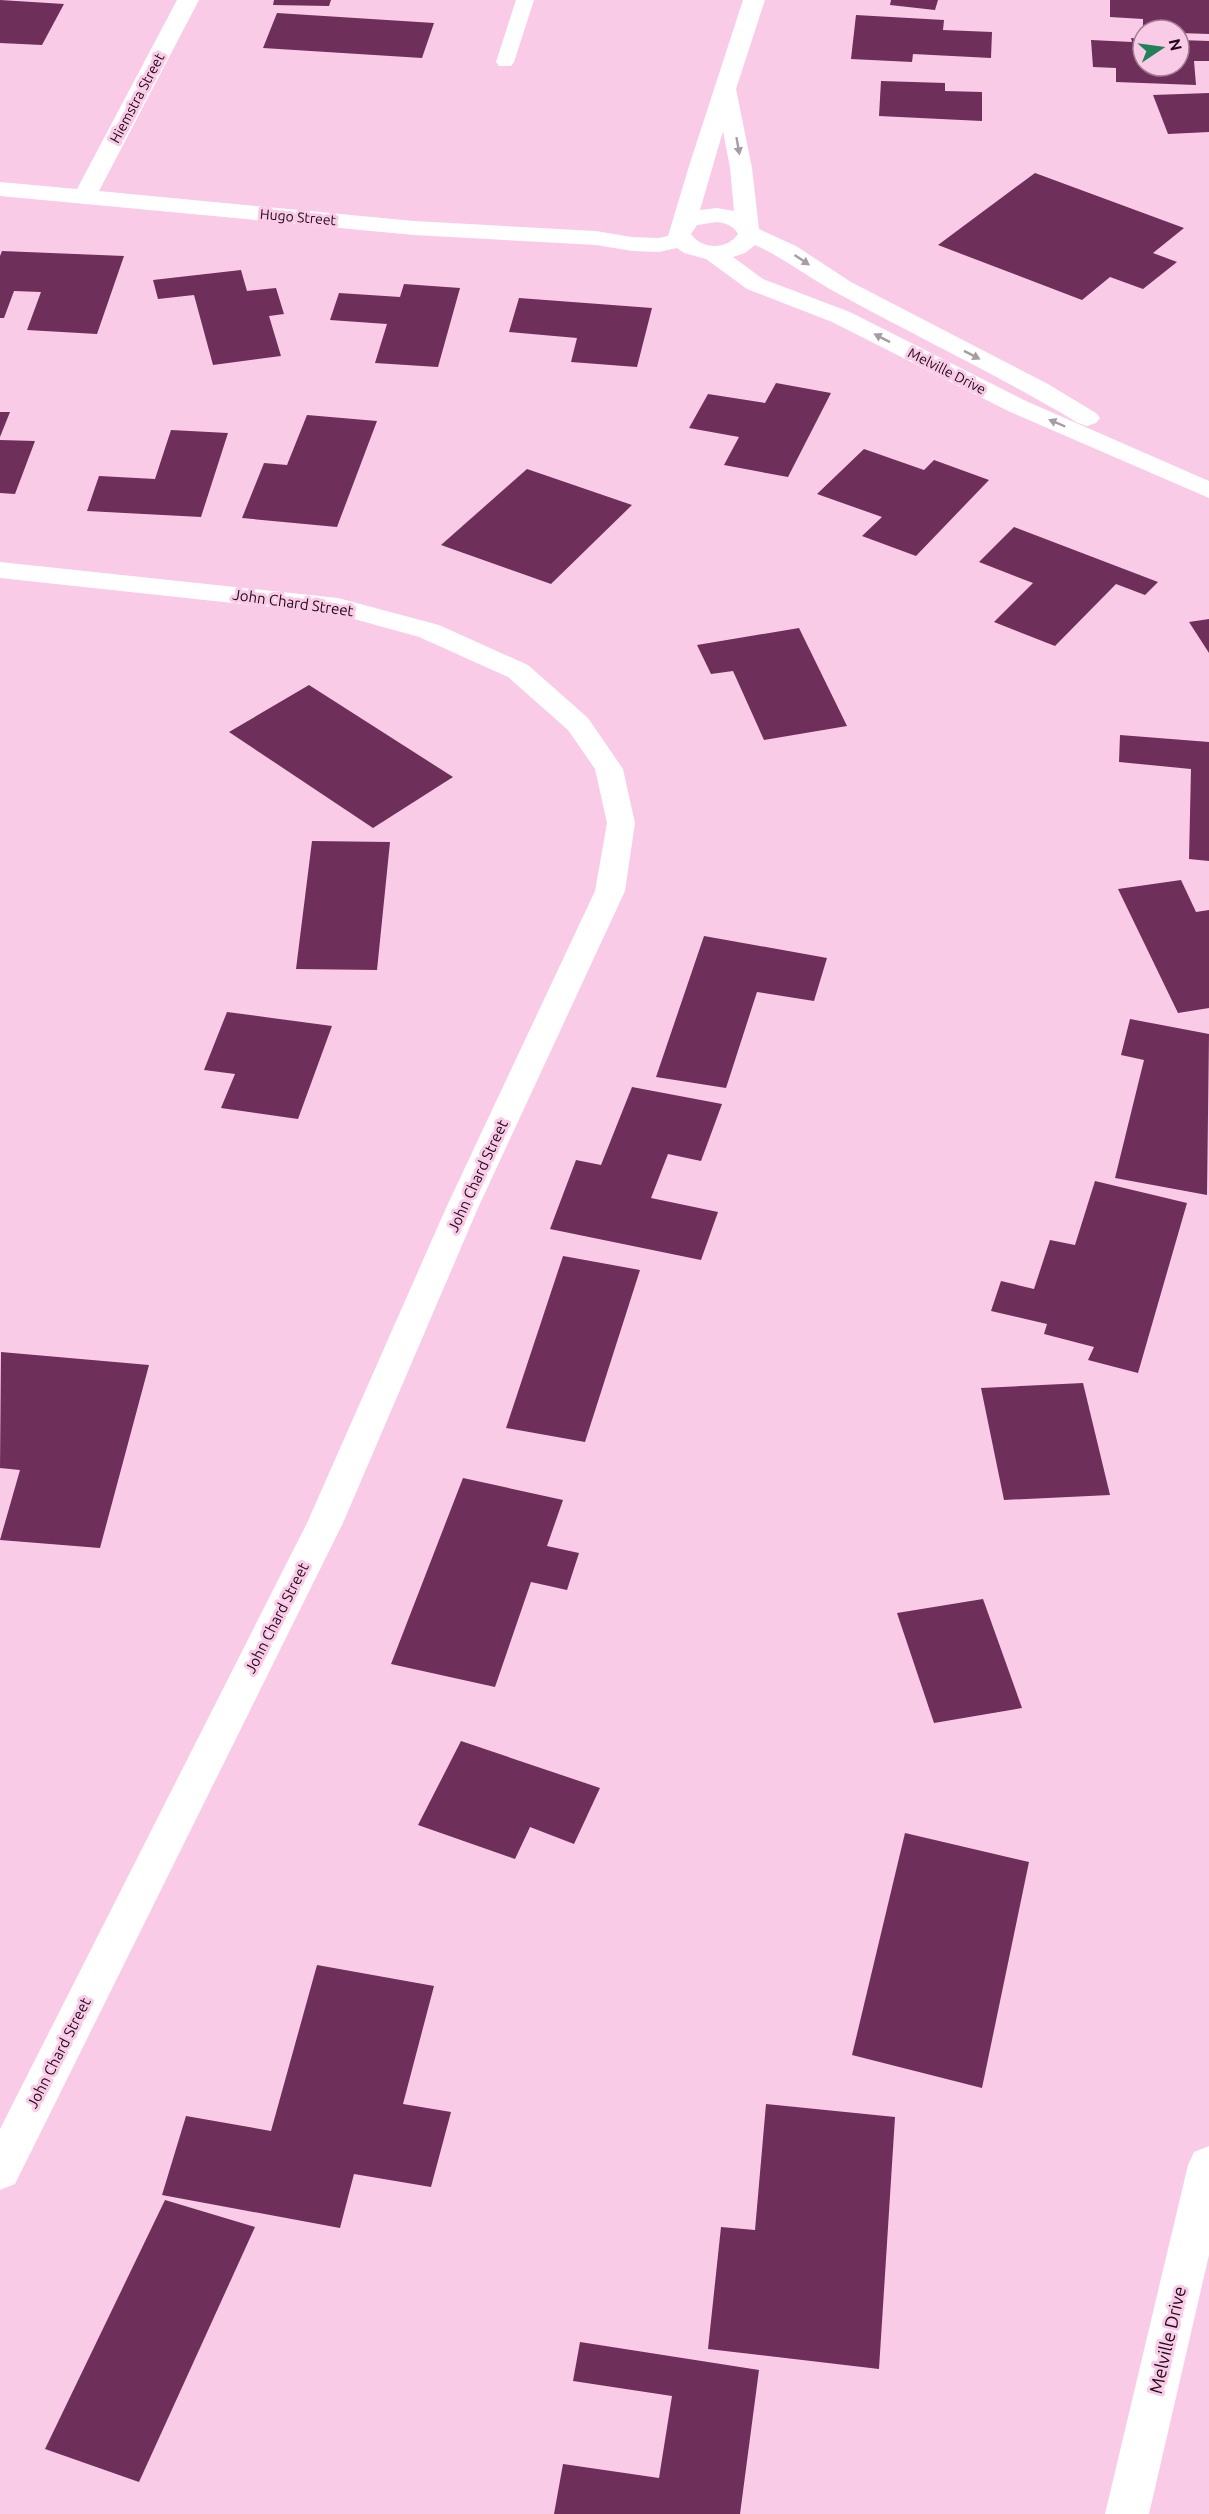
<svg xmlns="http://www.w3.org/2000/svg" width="1209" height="2514" viewBox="0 0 1209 2514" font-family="Ubuntu,sans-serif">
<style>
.building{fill:#6e2f5a}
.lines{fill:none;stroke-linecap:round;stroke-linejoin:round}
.lane{fill:#fff;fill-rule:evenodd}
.street{fill:#fff;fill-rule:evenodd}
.oneway{fill:#a69ca3}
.labels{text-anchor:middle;stroke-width:6;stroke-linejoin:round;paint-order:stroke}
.far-street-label{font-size:14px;fill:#210719;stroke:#f9cbe7}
.street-label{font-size:15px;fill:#210719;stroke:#f9cbe7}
.near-street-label{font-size:18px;fill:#210719;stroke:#f9cbe7}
</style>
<rect width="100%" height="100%" fill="#f9cbe7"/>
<g class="building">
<path d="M0 0 64 4 42 45 0 43Z"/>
<path d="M274 0H331L329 6 273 5Z"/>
<path d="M891 0H938L935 10 890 5Z"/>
<path d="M1110 0H1209V34L1179 33V30H1143V19L1110 17Z"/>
<path d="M277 13 434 23 422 58 263 48Z"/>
<path d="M856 15 944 20 943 30 992 32 991 58 913 54 912 62 851 59Z"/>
<path d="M1131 38 1143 39V66H1179V40L1209 41V61H1194L1196 85 1116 82V68L1093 67 1091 40 1132 42Z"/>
<path d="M881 81 945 83V91L982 92V121L879 116Z"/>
<path d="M1209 93V132L1168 134 1153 95Z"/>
<path d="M1035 173 1184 228 1153 253 1177 262 1143 289 1110 277 1082 300 938 245Z"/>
<path d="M2 251 124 256 97 334 27 330 41 292 14 291 4 318H0V256Z"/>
<path d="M241 270 247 291 276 288 284 314 269 316 281 356 213 365 194 295 158 299 153 280Z"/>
<path d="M404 284 460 288 438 367 375 363 387 324 330 320 339 293 400 297Z"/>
<path d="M519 298 652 308 637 367 571 362 577 338 509 332Z"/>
<path d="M776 383 831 393 788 477 724 465 739 437 689 428 708 394 765 403Z"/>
<path d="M0 412H10L0 437Z"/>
<path d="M307 415 377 421 337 527 242 518 264 463 287 465Z"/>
<path d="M171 430 228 433 201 517 87 511 99 476 155 479Z"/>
<path d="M0 440 35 441 15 494 0 493Z"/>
<path d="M864 449 924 470 934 460 989 480 916 556 862 536 882 517 817 494Z"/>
<path d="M527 469 632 505 551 584 441 545Z"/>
<path d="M1014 527 1158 582 1145 595 1116 584 1055 646 994 622 1033 583 979 562Z"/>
<path d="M1209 619V653L1189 622Z"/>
<path d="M799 628 847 726 764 740 733 671 711 674 697 645Z"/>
<path d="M309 685 453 777 373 828 229 732Z"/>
<path d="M1120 735 1209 742V861L1189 859 1191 769 1119 762Z"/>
<path d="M312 841 390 842 377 970 296 969Z"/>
<path d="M1181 880 1196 912 1209 910V1008L1178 1013 1118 889Z"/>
<path d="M704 936 827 958 814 1001 757 992 726 1088 656 1077Z"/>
<path d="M227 1012 332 1026 298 1119 221 1108 235 1074 204 1070Z"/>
<path d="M1130 1019 1209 1034 1207 1195 1115 1178 1144 1060 1121 1055Z"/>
<path d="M632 1087 722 1104 701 1161 668 1154 651 1198 718 1212 701 1260 550 1229 576 1160 601 1165Z"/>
<path d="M1095 1181 1187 1203 1138 1373 1088 1360 1094 1347 1044 1334 1047 1324 991 1311 1001 1281 1034 1289 1050 1240 1075 1245Z"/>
<path d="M563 1256 640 1270 585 1442 506 1428Z"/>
<path d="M1 1352 149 1365 100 1548 0 1540 20 1470 0 1468Z"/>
<path d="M1083 1383 1110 1495 1004 1500 981 1388Z"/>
<path d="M463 1478 563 1500 547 1546 579 1553 567 1590 531 1582 495 1687 391 1664Z"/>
<path d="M983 1599 1022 1708 934 1723 897 1613Z"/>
<path d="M461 1741 600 1788 574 1844 530 1827 515 1859 418 1825Z"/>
<path d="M905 1833 1029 1862 982 2088 852 2055Z"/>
<path d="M317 1965 434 1986 403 2104 451 2112 431 2187 354 2174 340 2228 162 2195 186 2116 271 2131Z"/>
<path d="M766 2104 895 2117 879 2369 708 2349 721 2227 755 2230Z"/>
<path d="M165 2200 255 2227 139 2482 45 2449Z"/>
<path d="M580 2342 759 2370 740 2514H554L563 2464 659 2478 672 2396 573 2381Z"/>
</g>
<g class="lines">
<path class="lane" d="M516 0H534L514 62 511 66H499L496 62Z"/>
<g class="street">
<path d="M177 0H199L99 191 414 221 596 231 632 237 659 238 668 236 689 166 743 0H765L736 89 752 168 759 229 796 246 851 282 1048 384 1096 413 1100 418 1096 423 1087 426 1078 423C1000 376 917 337 837 293 809 278 784 258 755 245L745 253 733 257 763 279 850 312 1026 401 1209 481V498L1008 411 832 322 747 289 706 259 684 253 677 248 659 252 632 251 596 245 414 235 0 196V182L77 189ZM723 131 730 168 734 211 717 208 700 210ZM717 222C726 223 734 226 738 234 727 250 702 250 691 234L697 225Z"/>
<path d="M0 562 338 598 439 625 528 665 588 718 623 769 635 823 625 891 478 1208 343 1523 15 2184 0 2190V2129L307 1523 446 1208 595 891 607 823 595 769 568 730 508 677 419 637 336 614 0 578Z"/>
<path d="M1209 2146V2255L1149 2514H1105L1188 2165 1194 2152Z"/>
</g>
</g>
<defs><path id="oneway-solid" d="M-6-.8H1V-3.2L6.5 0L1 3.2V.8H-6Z" transform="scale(1.5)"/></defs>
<g class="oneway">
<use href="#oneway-solid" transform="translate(738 146) rotate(80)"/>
<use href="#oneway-solid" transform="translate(802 260) rotate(34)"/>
<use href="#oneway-solid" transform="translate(882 338) rotate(-153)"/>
<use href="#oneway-solid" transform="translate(972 355) rotate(27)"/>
<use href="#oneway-solid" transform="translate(1057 423) rotate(-157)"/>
</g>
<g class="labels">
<g class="far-street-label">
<text transform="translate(137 98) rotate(-62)" y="5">Hiemstra Street</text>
<text transform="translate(298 217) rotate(5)" y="5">Hugo Street</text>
<text transform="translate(947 371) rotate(27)" y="5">Melville Drive</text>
</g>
<g class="street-label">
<text transform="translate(293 603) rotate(8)" y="5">John Chard Street</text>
<text transform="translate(478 1176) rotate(-65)" y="5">John Chard Street</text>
<text transform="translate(277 1618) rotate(-63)" y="5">John Chard Street</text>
<text transform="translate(59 2053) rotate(-63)" y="5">John Chard Street</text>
</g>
<g class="near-street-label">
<text transform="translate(1168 2340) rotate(-77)" y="6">Melville Drive</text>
</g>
</g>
<g transform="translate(1161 48) rotate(77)"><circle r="28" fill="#f9cbe7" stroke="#a37d95" stroke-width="1.5"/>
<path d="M0-4.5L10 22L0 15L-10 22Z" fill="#21825a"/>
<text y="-9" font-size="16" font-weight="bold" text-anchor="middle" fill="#210719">N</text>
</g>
</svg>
